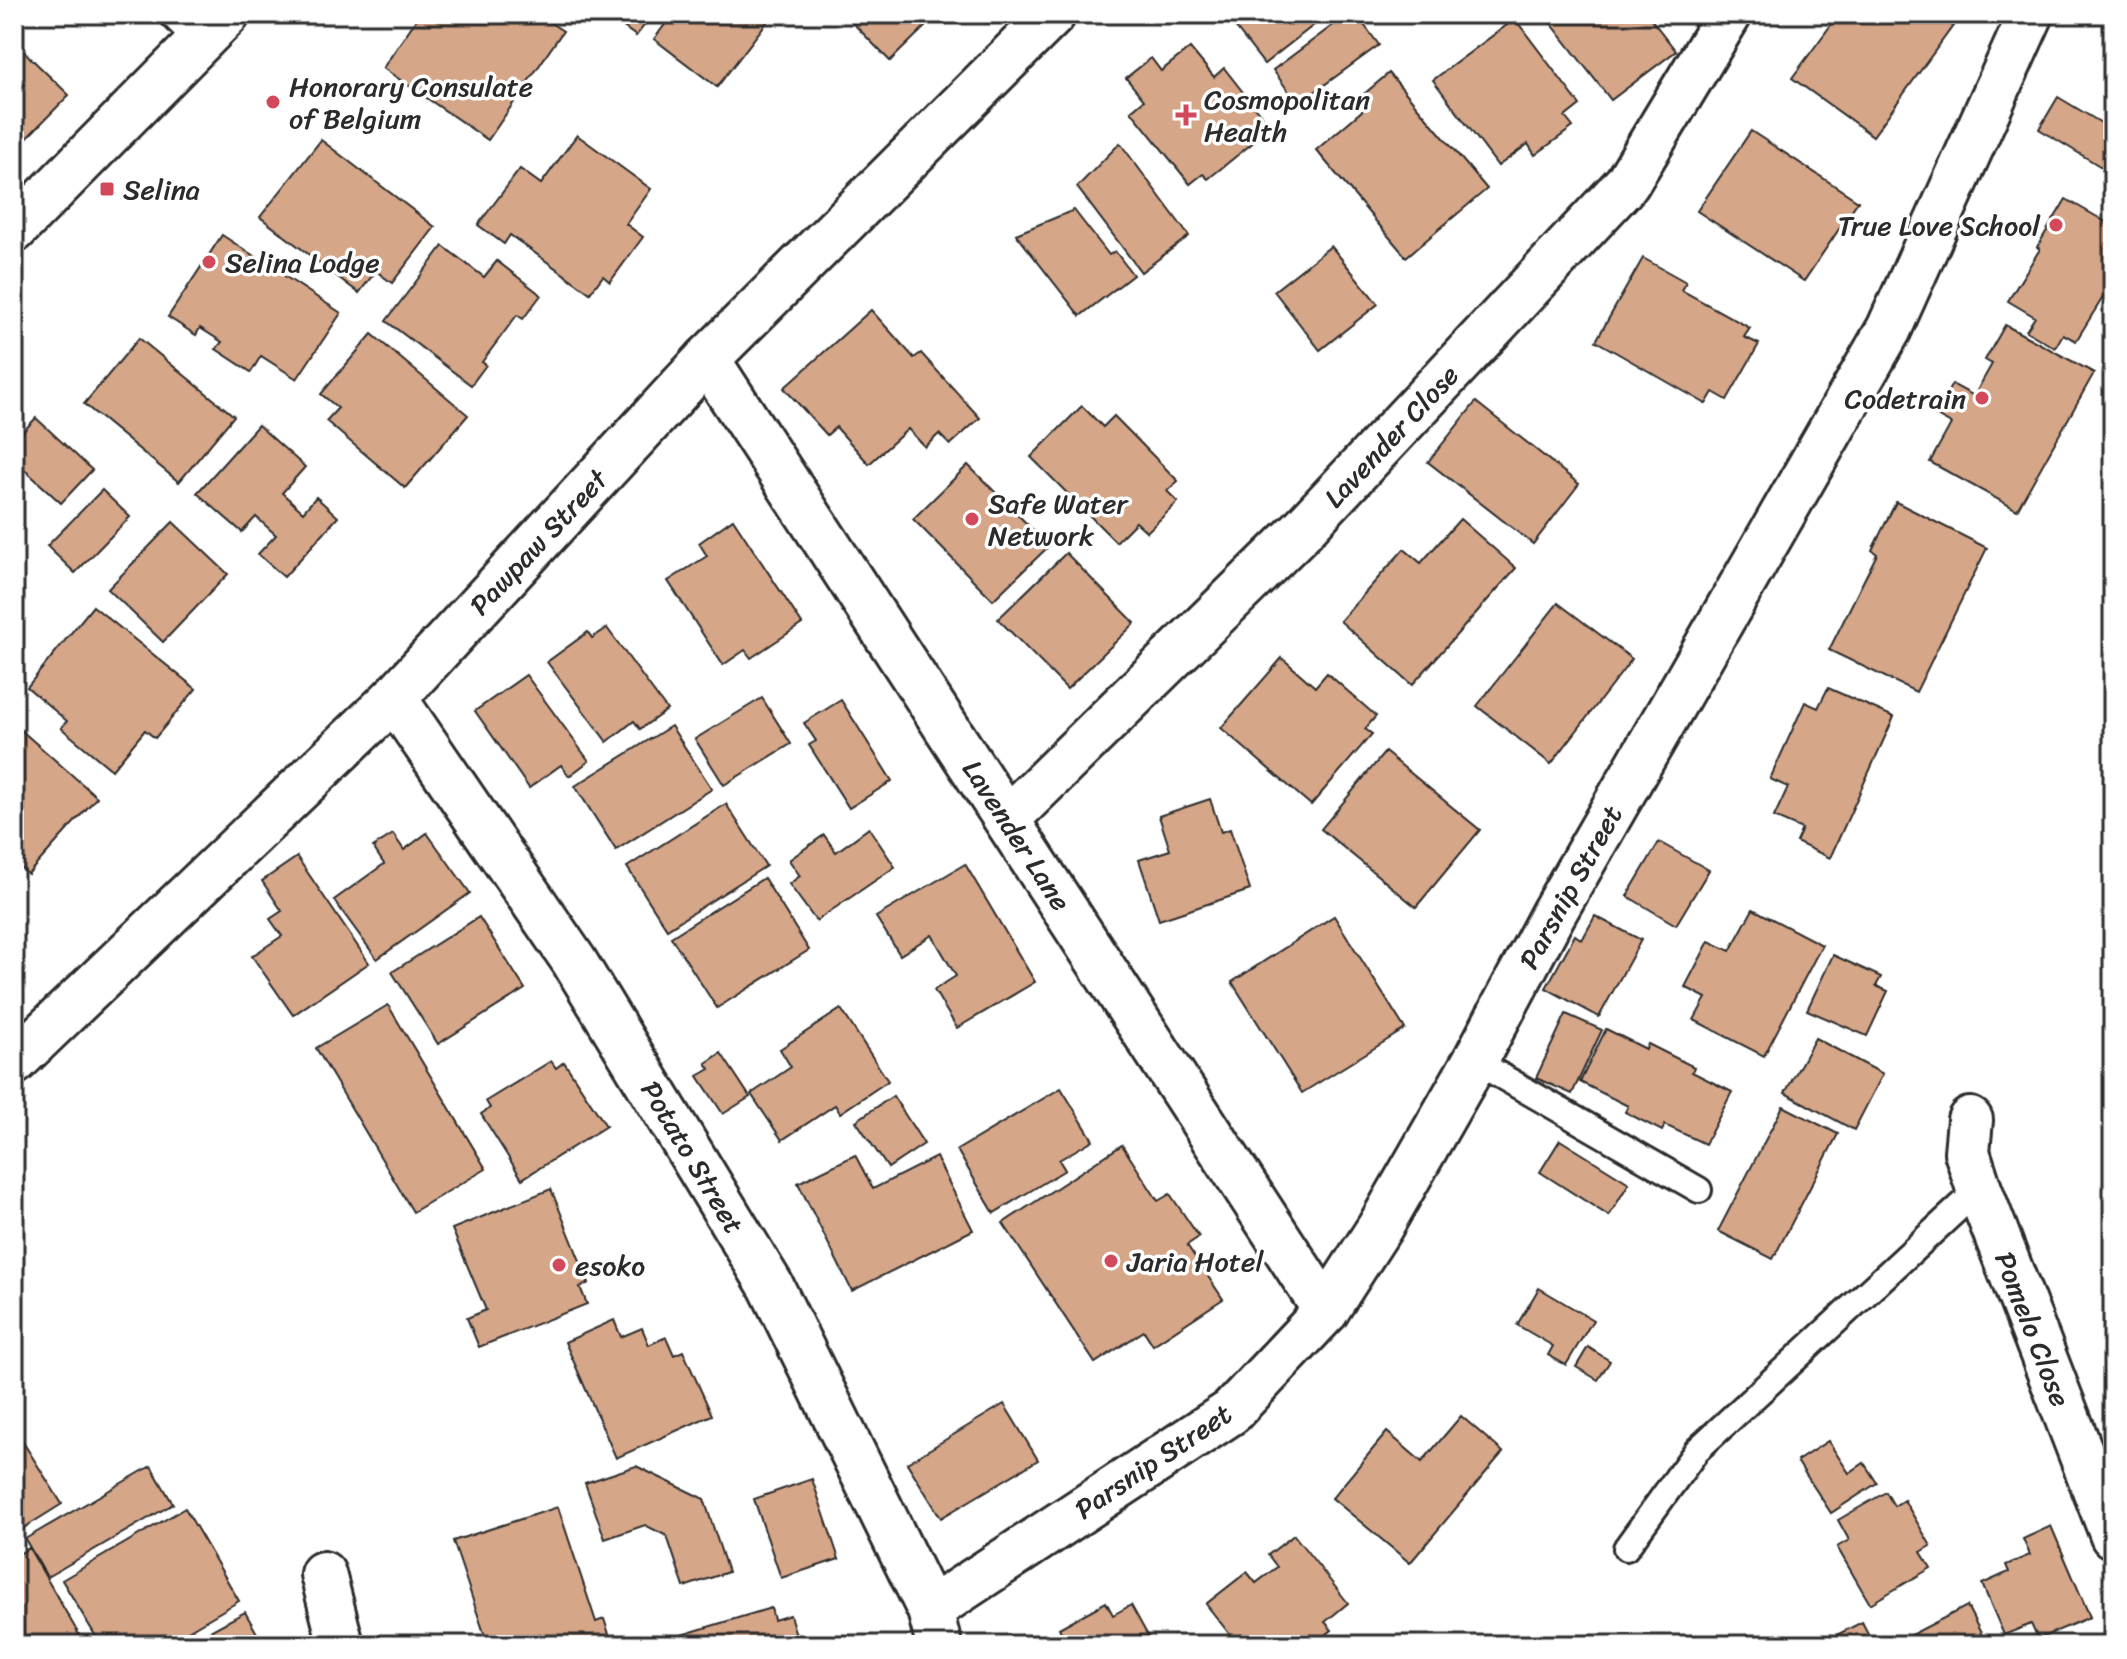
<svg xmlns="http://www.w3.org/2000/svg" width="2127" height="1659" viewBox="0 0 2127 1659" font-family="Sriracha,sans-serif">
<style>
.building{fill:#d6a689;stroke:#2b2b2b;stroke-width:2}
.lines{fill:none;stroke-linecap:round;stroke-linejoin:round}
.lane-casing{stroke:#2b2b2b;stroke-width:30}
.street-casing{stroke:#2b2b2b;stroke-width:50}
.secondary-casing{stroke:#2b2b2b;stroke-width:50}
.lane{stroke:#fff;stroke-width:24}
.street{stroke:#fff;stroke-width:44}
.secondary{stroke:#fff;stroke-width:44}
.poi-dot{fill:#d1495b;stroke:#fff;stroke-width:3}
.labels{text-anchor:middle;stroke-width:7;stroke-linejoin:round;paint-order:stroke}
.poi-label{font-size:28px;fill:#2b2b2b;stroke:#fff;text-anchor:start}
.street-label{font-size:28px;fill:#2b2b2b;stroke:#fff}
</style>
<rect width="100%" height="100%" fill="#fff"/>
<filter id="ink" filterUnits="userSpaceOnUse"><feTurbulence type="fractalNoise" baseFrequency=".0125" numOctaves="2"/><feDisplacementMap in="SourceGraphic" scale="16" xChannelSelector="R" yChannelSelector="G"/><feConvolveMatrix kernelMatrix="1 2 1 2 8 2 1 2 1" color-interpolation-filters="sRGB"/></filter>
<g filter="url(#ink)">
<g class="building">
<path d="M420 14H537L563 31 488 140 383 68Z"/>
<path d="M606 14H653L636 36Z"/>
<path d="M673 14H773L717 87 654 39Z"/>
<path d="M846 14H938L890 61 845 15Z"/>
<path d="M1225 14H1328L1264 64Z"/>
<path d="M1348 14H1356L1379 45 1298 104 1273 70Z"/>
<path d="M1544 14H1647L1676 51 1611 100Z"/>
<path d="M1839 14H1950L1958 19 1873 136 1792 78Z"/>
<path d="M1515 19 1580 105 1565 117 1573 127 1535 155 1528 144 1498 166 1433 80Z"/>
<path d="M14 42 69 95 14 151Z"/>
<path d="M1190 48 1214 77 1224 68 1271 128 1208 179 1203 174 1190 184 1131 111 1144 100 1126 78 1151 58 1161 71Z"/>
<path d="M1389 73 1487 189 1406 257 1316 150 1364 109 1357 100Z"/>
<path d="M2058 97 2113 130V152L2103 168 2039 129Z"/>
<path d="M1751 131 1858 201 1804 281 1697 211Z"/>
<path d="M577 135 651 189 626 224 643 237 610 282 603 276 590 293 510 235 504 244 478 225 520 169 541 184Z"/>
<path d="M321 140 435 227 392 283 376 271 359 293 260 217Z"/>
<path d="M1120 143 1189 236 1141 272 1077 187Z"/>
<path d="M2066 199 2113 226V281L2076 341 2063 334 2055 348 2026 331 2035 317 2008 301 2040 249 2037 247Z"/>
<path d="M1074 210 1109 255 1115 251 1133 275 1080 316 1016 234Z"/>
<path d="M222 235 341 313 297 379 261 356 251 372 216 349 222 342 200 328 196 335 168 317Z"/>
<path d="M443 246 484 277 497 261 541 295 523 319 517 315 482 362 486 365 471 385 386 321Z"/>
<path d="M1331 246 1378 304 1320 350 1274 291Z"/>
<path d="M1643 258 1686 282 1681 290 1750 328 1744 337 1759 344 1727 400 1713 392 1706 404 1596 341Z"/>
<path d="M871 310 914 358 921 353 980 418 950 445 939 434 925 447 908 429 869 464 836 427 827 435 784 388Z"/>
<path d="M2005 325 2094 373 2017 510 1930 462 1951 424 1935 415 1952 384 1974 396 1992 364 1985 360Z"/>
<path d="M372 334 468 415 405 488 326 421 338 408 321 394Z"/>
<path d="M139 338 234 416 179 482 84 404Z"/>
<path d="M1476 402 1579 484 1533 544 1428 462Z"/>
<path d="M1082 406 1103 427 1114 416 1178 481 1167 491 1178 502 1147 532 1136 522 1116 542 1031 457Z"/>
<path d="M36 418 92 470 61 503 14 460V441Z"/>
<path d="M258 425 305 467 282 493 303 512 316 497 338 517 284 577 258 554 276 535 256 517 242 532 197 493Z"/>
<path d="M968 465 1049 546 993 600 913 519Z"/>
<path d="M102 490 130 517 75 573 47 546Z"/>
<path d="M1896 502 1987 548 1916 692 1829 650 1877 554 1872 550Z"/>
<path d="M733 519 802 624 751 658 745 650 723 665 668 581 707 556 699 543Z"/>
<path d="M1460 519 1516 568 1412 685 1340 621 1404 549 1421 563Z"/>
<path d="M173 522 228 574 163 642 108 589Z"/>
<path d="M1066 553 1135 623 1067 689 998 619Z"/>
<path d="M1558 603 1632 659 1551 764 1477 706Z"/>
<path d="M93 606 196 689 155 738 145 730 112 770 61 728 67 721 27 687Z"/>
<path d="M607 628 667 710 640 729 634 721 607 742 547 662 588 632 592 638Z"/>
<path d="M1282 658 1315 687 1327 673 1376 716 1365 729 1372 734 1311 805 1221 728Z"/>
<path d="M526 675 589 761 569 776 561 765 529 788 475 711Z"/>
<path d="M1828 688 1894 717 1830 858 1796 842 1802 829 1774 817 1788 787 1770 779 1805 702 1818 708Z"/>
<path d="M762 698 791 744 724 785 695 739Z"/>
<path d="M841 700 892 781 849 808 809 745 816 741 804 723Z"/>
<path d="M14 724 97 797 28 874 14 862Z"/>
<path d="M671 726 712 789 616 850 575 786Z"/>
<path d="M1385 752 1480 830 1416 907 1321 829Z"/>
<path d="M1210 799 1221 832 1230 829 1250 890 1159 920 1139 860 1170 850 1159 816Z"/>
<path d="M726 804 766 866 667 929 627 867Z"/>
<path d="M869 828 895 867 816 921 789 884 800 876 789 860 824 835 836 852Z"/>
<path d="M427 833 470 893 377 959 334 900 384 864 373 847 393 834 404 850Z"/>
<path d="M1659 842 1709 870 1676 925 1627 896Z"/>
<path d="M297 857 369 963 293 1015 252 956 282 936 270 919 282 911 262 881Z"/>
<path d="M965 864 1035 982 957 1028 934 990 956 976 932 935 900 955 876 917Z"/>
<path d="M764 878 809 950 717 1008 671 937Z"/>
<path d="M1753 909 1822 945 1764 1056 1694 1020 1706 998 1685 987 1709 941 1730 951Z"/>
<path d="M1334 916 1405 1029 1302 1093 1232 982Z"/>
<path d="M1595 916 1641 940 1599 1017 1546 988 1575 935 1582 940Z"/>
<path d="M479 917 525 989 438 1044 392 972Z"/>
<path d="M1833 955 1881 977 1876 986 1888 991 1867 1036 1807 1010Z"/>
<path d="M388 1005 486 1169 413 1212 316 1048Z"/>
<path d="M841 1009 888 1081 840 1113 835 1105 782 1140 751 1094 791 1067 780 1049Z"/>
<path d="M1566 1014 1602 1030 1572 1094 1536 1078Z"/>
<path d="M1606 1029 1646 1049 1648 1044 1694 1067 1692 1072 1732 1092 1705 1144 1665 1125 1662 1131 1625 1112 1628 1106 1580 1082Z"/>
<path d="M1815 1038 1883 1074 1854 1130 1785 1093Z"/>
<path d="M721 1053 750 1097 723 1114 698 1076 710 1069 706 1063Z"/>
<path d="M551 1061 556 1068 564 1062 606 1126 522 1179 481 1114 490 1108 486 1101Z"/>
<path d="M1061 1088 1093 1140 1059 1160 1065 1170 994 1213 957 1150Z"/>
<path d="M893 1096 924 1144 888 1168 856 1121Z"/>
<path d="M1783 1106 1838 1134 1773 1259 1718 1231Z"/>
<path d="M1560 1140 1629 1183 1609 1216 1540 1172Z"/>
<path d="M1122 1145 1158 1201 1170 1194 1199 1237 1187 1245 1223 1299 1153 1345 1144 1331 1095 1363 1003 1223Z"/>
<path d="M855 1155 873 1189 936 1157 973 1230 852 1291 798 1183Z"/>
<path d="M551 1189 589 1283 580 1287 587 1304 479 1347 467 1318 486 1310 452 1229Z"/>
<path d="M1539 1288 1593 1320 1566 1365 1548 1355 1553 1346 1517 1325Z"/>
<path d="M614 1320 621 1337 642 1328 649 1345 666 1337 674 1355 683 1351 712 1415 616 1458 565 1342Z"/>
<path d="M1588 1347 1610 1361 1598 1380 1576 1367Z"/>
<path d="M1004 1404 1038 1460 941 1518 907 1463Z"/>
<path d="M1461 1416 1503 1452 1410 1563 1332 1498 1387 1432 1422 1462Z"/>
<path d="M14 1428 62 1504 14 1534Z"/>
<path d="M1828 1441 1849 1473 1864 1463 1877 1483 1831 1513 1797 1461Z"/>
<path d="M151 1466 173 1504 47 1577 25 1539Z"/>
<path d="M636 1466 704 1499 728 1572 684 1587 667 1536 645 1525 605 1539 585 1483Z"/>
<path d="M812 1479 839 1559 781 1578 754 1499Z"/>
<path d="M1886 1492 1894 1506 1904 1500 1931 1546 1921 1552 1931 1568 1870 1604 1837 1547 1849 1540 1838 1520Z"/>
<path d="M558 1507 596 1622 604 1619 612 1643 543 1645 540 1634 508 1645H488L453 1541Z"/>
<path d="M185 1508 239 1601 164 1645H101L62 1580Z"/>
<path d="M2051 1526 2090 1617 2038 1639 2031 1624 2004 1635 1982 1584 2009 1572 2006 1565 2030 1555 2023 1539Z"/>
<path d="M1294 1535 1348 1603 1325 1622 1332 1630 1313 1645H1238L1206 1604 1247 1572 1256 1583 1277 1567 1268 1555Z"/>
<path d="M29 1548 85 1645H14V1557Z"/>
<path d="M1106 1602 1113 1615 1131 1605 1153 1645H1057L1065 1640 1059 1628Z"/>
<path d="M1967 1606 1987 1645H1911L1907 1637Z"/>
<path d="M771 1608 774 1620 790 1615 799 1645H648Z"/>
<path d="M245 1612 263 1644 176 1645 185 1640 186 1644Z"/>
<path d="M1862 1622 1874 1645H1817Z"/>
</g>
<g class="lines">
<g class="lane-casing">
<g id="lane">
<path d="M171 14 199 42"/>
<path d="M1475 1061 1699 1190"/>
<path d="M1626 1548 1697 1450 1979 1189"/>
</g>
</g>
<g class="street-casing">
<g id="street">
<path d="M707 359 1326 1311"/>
<path d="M394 698 574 961 771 1286 930 1610 939 1645"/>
<path d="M1007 819 1301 531 1627 183 1729 14"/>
<path d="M14 1062 394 698 707 359 1053 14"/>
<path d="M1970 1120 1967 1152 1979 1189 2113 1536"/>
<path d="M323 1574 341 1645"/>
<path d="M930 1610 1231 1412 1326 1311 1380 1227 1475 1061 1553 914 1889 329 2031 14"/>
</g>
</g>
<g class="secondary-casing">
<path id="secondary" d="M14 230 227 14"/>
</g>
<use href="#lane" class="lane"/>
<use href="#street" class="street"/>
<use href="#secondary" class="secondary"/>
</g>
</g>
<g class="poi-dot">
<circle cx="273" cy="102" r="8"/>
<path d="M1182 103h8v8h8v8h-8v8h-8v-8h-8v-8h8z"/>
<rect x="99" y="181" width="16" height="16" rx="4"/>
<circle cx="2056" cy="225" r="8"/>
<circle cx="209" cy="262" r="8"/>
<circle cx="1982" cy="398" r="8"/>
<circle cx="972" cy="519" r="8"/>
<circle cx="1111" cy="1261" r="8"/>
<circle cx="559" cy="1265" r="8"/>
</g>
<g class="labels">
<g class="poi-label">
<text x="289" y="96">Honorary Consulate<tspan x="289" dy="32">of Belgium</tspan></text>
<text x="1204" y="109">Cosmopolitan<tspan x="1204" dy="32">Health</tspan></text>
<text x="123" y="199">Selina</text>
<text x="2040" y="235" text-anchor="end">True Love School</text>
<text x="225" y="272">Selina Lodge</text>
<text x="1966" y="408" text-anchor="end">Codetrain</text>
<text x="988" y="513">Safe Water<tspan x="988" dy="32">Network</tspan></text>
<text x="1127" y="1271">Jaria Hotel</text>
<text x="575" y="1275">esoko</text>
</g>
<g class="street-label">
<text transform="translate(1391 436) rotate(-47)" y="10">Lavender Close</text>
<text transform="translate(538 542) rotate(-47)" y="10">Pawpaw Street</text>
<text transform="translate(1017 835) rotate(57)" y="10">Lavender Lane</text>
<text transform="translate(1570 887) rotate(-61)" y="10">Parsnip Street</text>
<text transform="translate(693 1157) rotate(59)" y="10">Potato Street</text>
<text transform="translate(2033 1329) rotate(69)" y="10">Pomelo Close</text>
<text transform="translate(1153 1461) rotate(-34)" y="10">Parsnip Street</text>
</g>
</g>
<rect width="2127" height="1659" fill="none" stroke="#fff" stroke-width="48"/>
<rect x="24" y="24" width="2079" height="1611" fill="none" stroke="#2b2b2b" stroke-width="3" filter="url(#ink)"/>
</svg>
